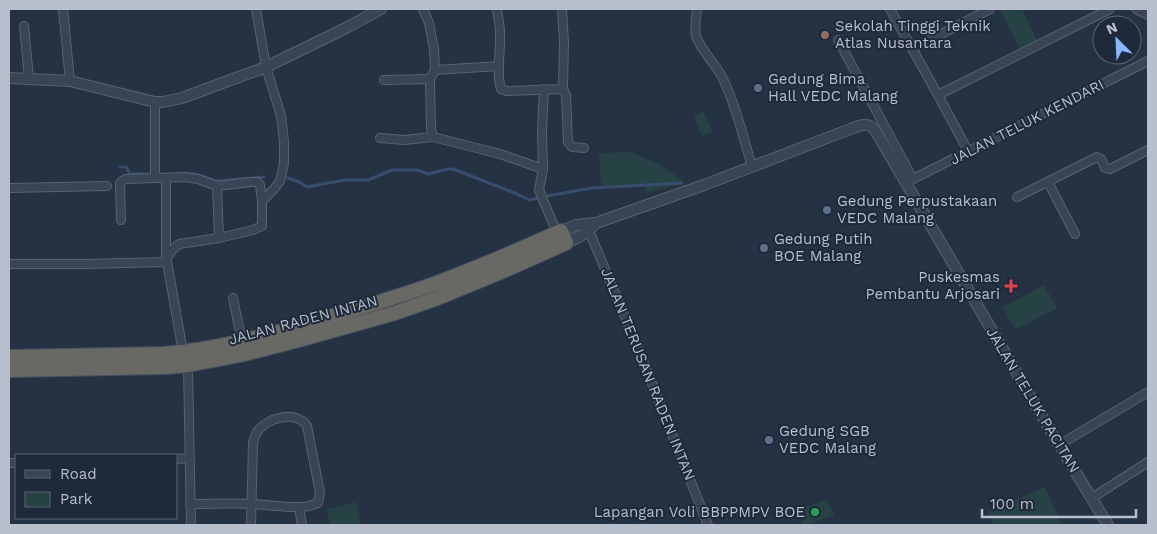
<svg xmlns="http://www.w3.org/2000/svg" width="1157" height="534" viewBox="0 0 1157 534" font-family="'Work Sans',sans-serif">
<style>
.green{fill:#274245}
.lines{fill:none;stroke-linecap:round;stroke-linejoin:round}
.stream{stroke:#374d6d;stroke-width:3}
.minor-casing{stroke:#586271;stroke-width:10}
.tertiary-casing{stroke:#586271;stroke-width:12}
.trunk-casing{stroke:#444f5e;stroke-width:16}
.minor{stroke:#394454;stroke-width:8}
.tertiary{stroke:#394454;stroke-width:10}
.trunk{stroke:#686865;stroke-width:14}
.education-dot{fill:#8d6e63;stroke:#1e2939;stroke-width:2}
.service-dot{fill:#5c6f8a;stroke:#1e2939;stroke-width:2}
.health-dot{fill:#e0444e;stroke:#1e2939;stroke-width:2}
.leisure-dot{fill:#2e9e5b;stroke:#1e2939;stroke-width:2}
.labels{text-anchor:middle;stroke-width:4;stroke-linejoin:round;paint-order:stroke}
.poi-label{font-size:15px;fill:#b7bfcd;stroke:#1e2939;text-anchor:start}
.street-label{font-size:15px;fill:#b7bfcd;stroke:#1e2939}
</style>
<rect width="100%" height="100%" fill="#253244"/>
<g class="green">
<path d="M1000 9H1022L1038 42 1021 51Z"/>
<path d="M704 112 712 132 702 136 694 116Z"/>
<path d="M631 152 659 164 684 182 648 193 642 184 601 187 599 153Z"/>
<path d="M1044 285 1057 308 1015 330 1003 307Z"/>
<path d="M1045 487 1062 525H993L987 512Z"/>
<path d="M827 499 834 515 807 525H804L798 510Z"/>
<path d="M356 502 361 525H330L327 509Z"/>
</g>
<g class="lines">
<g class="stream">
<path d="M120 167H126L130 174H153"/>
<path d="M187 174H195L216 181 264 177"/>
<path d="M288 178 299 182 307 187 345 180H368L392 170H418L428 174 448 169H453L515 193 529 200 539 198"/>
<path d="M547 196 592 188 682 183"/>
</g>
<g class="minor-casing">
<g id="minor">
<path d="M63 9 70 81"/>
<path d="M256 9 266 67 281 116 284 141V164L280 181 274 189 262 201"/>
<path d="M423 9 429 23 434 49 435 70 430 79 431 129 433 137 500 154 543 169"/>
<path d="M497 9C498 17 500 25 500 33 501 48 496 75 501 89L507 91 563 89"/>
<path d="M562 9 564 42 563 89 566 95 568 142 572 147 584 148"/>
<path d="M697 9C696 17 694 27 696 36 700 49 714 62 721 75 735 102 743 137 752 166"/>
<path d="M890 9 938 95 968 151"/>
<path d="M1136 9 1148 15"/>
<path d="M24 26 29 78"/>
<path d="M838 40 913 179"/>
<path d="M912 49 990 9"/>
<path d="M435 70 499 66"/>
<path d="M384 80 430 79"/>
<path d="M544 89 542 132 543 169 539 190 557 233"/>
<path d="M938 95 1110 9"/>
<path d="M380 138 404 140 433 137"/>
<path d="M155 178V102"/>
<path d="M1048 182 1075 234"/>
<path d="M905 183 1148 61"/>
<path d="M217 186 219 238"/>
<path d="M9 188 107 186"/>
<path d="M1017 197 1097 157 1101 159 1105 168 1110 169 1148 150"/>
<path d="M121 220 120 184 122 181 126 179 185 177 198 179 217 186 251 182H257L260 185 262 201V226L253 230 219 238 179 244 173 249 166 259"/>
<path d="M587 226 638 348 708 525"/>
<path d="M166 259V178"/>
<path d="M9 264H85L167 262 183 352"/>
<path d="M233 298 242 342"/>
<path d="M188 365 191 525"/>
<path d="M1059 445 1148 392"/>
<path d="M176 459 189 458"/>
<path d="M9 463H16"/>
<path d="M1092 498 1148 462"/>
<path d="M190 504C211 504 232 503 253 504 272 505 301 511 318 503L320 493 307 426C297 410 267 417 257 432 255 435 254 439 253 443L251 525"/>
<path d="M299 507 302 525"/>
</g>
</g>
<g class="tertiary-casing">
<g id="tertiary">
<path d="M9 78 70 81 155 102H163L182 98 266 67 346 28 381 9"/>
<path d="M561 231 576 225 596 223 704 185 853 128C862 125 868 122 875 130L1059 445 1108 525"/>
<path d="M566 243C578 238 587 234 596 223"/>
</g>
</g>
<g class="trunk-casing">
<path id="trunk" d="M9 357 163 354C221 349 278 333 333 316 367 306 401 296 434 284 477 268 519 250 561 231L566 243 503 271 435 299 395 313 295 341 240 355 188 365 164 367 9 370"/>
</g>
<use href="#minor" class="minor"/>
<use href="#tertiary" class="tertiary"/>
<use href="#trunk" class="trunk"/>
</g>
<circle class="education-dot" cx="825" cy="35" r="5"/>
<g class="service-dot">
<circle cx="758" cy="88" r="5"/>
<circle cx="827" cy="210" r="5"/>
<circle cx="764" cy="248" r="5"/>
<circle cx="769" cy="440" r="5"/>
</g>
<path class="health-dot" d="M1008.5 278.5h5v5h5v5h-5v5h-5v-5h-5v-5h5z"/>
<circle class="leisure-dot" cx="815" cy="512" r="5"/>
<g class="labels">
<g class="poi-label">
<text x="835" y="31">Sekolah Tinggi Teknik<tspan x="835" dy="17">Atlas Nusantara</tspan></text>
<text x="768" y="84">Gedung Bima<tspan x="768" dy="17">Hall VEDC Malang</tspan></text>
<text x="837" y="206">Gedung Perpustakaan<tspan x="837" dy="17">VEDC Malang</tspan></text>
<text x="774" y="244">Gedung Putih<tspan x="774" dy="17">BOE Malang</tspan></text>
<text x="1000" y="282" text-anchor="end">Puskesmas<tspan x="1000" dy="17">Pembantu Arjosari</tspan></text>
<text x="779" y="436">Gedung SGB<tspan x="779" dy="17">VEDC Malang</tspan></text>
<text x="805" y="517" text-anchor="end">Lapangan Voli BBPPMPV BOE</text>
</g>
<g class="street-label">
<text transform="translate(1027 122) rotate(-27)" y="5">JALAN TELUK KENDARI</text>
<text transform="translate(303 320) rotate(-15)" y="5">JALAN RADEN INTAN</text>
<text transform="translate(648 374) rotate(68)" y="5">JALAN TERUSAN RADEN INTAN</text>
<text transform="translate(1033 400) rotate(59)" y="5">JALAN TELUK PACITAN</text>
</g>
</g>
<rect width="1157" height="534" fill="none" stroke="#b7bfcd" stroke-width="20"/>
<rect x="15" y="454" width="162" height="65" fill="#1e2939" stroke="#5b6574"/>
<rect x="25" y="470" width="25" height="8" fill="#394454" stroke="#5b6574"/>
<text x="60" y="479" font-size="15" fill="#b7bfcd">Road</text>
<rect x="25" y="492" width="25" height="15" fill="#274245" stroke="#5b6574"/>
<text x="60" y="504" font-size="15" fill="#b7bfcd">Park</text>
<g transform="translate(1117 40) rotate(336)"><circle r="24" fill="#1e2939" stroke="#5b6574"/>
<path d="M0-4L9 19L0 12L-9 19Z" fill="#8ab7ff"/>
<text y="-8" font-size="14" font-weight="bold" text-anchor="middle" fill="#b7bfcd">N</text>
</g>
<path d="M982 509v8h154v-8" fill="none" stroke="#b7bfcd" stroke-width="2.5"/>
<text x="990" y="509" font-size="15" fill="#b7bfcd" stroke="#1e2939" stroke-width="4" paint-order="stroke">100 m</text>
</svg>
